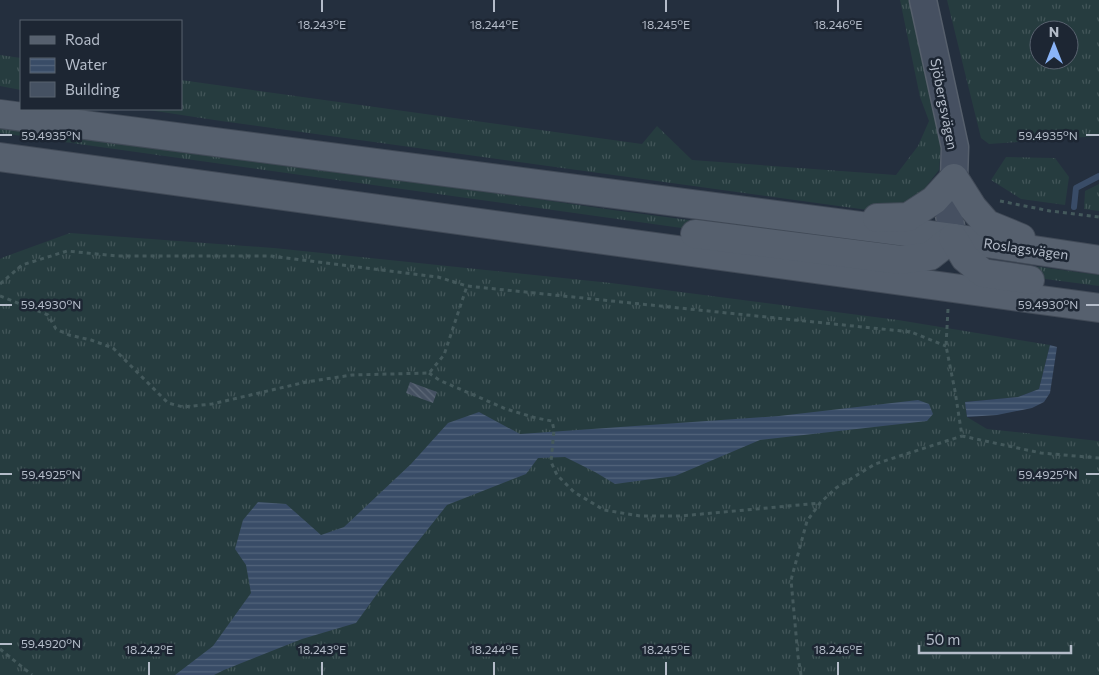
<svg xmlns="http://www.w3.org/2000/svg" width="1099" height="675" viewBox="0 0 1099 675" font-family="Commissioner,sans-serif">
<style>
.grass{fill:url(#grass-tufts);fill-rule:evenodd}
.water{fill:url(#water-rules)}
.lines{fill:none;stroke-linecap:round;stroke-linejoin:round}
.stream{stroke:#394c67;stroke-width:6}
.building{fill:url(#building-back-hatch)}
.secondary-casing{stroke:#565f6c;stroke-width:29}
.primary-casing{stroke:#414a57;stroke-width:30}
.path{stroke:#44595c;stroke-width:3;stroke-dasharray:4 4;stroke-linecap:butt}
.secondary{stroke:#465061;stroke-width:26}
.primary{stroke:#56606e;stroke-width:28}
.ticks{fill:none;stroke:#b4bcc9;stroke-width:2}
.labels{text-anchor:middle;stroke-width:5;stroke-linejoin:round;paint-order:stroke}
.street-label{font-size:14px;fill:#b4bcc9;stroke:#1d2633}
.ticks-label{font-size:12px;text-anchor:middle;fill:#b4bcc9;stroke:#1d2633;stroke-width:5;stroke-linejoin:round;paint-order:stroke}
</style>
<defs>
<pattern id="grass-tufts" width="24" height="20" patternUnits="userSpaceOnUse" patternTransform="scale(1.25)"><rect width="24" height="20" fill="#263c3f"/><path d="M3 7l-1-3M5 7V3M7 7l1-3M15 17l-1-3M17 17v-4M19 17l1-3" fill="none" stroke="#435659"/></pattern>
<pattern id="water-rules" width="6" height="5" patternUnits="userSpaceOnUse" patternTransform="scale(1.25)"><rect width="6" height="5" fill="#394c67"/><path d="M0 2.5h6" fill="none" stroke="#53647b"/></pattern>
<pattern id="building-back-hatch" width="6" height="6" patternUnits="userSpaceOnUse" patternTransform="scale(1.25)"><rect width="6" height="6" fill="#455162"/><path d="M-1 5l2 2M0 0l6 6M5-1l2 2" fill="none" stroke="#5d6877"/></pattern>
</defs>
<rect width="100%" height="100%" fill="#242f3e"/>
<g class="grass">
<path d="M900 0H913L943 124 939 170 928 184 922 195 907 209 875 211 221 121 142 109H181V80L642 144 657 126 692 160 896 175 918 146 929 121 920 97Z"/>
<path d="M947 0H1099V136L989 144 981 138ZM1039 30H1069V60H1039Z"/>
<path d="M0 55 21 58V90L0 86Z"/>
<path d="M0 123 270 160 613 210 930 252 904 259 0 133Z"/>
<path d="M1006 157 1055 158 1069 177 1065 205 1021 199 991 180Z"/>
<path d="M1099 184V211L1084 209 1085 191Z"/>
<path d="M70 233 274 248 611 283 898 320 1050 345 1039 389 1018 397 965 402 967 417 987 429 1099 441V675H0V259L4 257Z"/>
<path d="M980 259 1099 275V286L998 273Z"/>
</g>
<g class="water">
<path d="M1050 345 1057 347 1050 393 1044 402 1032 408 997 415 967 417 965 402 1018 397 1039 389Z"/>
<path d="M918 400 929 404 933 414 927 421 760 440 675 476 615 484 595 472 565 457 538 458 526 474 447 505 382 587 356 623 302 639 224 670 214 675H175L213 646 251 593 246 565 235 549 243 520 258 502 286 504 321 535 344 527 411 464 448 423 479 412 520 434 779 416Z"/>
</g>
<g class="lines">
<path class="stream" d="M1074 207 1076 188 1099 176"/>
</g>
<path class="building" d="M410 382 437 392 433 403 406 393Z"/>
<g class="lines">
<g class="secondary-casing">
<path id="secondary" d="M923 0 955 147 954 178 949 214 953 238"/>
</g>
<g class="primary-casing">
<g id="primary">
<path d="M0 114 953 238 1099 260"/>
<path d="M0 157 1099 308"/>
<path d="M877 218 908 217 934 200 954 178 973 208 987 224 1021 238"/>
<path d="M695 234 901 260 930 256 953 238"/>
<path d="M953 238 965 258 983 273 1030 280"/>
</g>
</g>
<g class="path">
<path d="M1000 201 1050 211 1099 217"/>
<path d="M0 284 22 265 67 251 117 256H270L438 277 467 286 911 332 946 346"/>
<path d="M0 296 48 315 56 329 69 335 91 340 113 348 168 403 183 407 212 404 306 382 352 375 429 373 444 355 467 286"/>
<path d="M948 309 946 346 955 391 962 436 1041 453 1099 458"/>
<path d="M429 373 439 380 506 409 536 418 552 421 554 430 551 462 557 475 574 492 604 510 640 516H681L820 503"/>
<path d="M0 649 32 675"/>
<path d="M801 675 798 656 791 580 807 521 820 503 836 488 875 464 962 436"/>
</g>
<use href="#secondary" class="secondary"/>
<use href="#primary" class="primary"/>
</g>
<path class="ticks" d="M322 0V12M494 0V12M666 0V12M838 0V12M0 135H12M1086 135H1099M0 305H12M1086 305H1099M0 474H12M1086 474H1099M0 644H12M149 662V675M322 662V675M494 662V675M666 662V675M838 662V675"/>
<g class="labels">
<g class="street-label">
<text transform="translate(944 104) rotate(79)" y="5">Sjöbergsvägen</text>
<text transform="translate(1026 249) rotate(8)" y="5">Roslagsvägen</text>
</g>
</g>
<g class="ticks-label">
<text x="322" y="29">18.243°E</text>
<text x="494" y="29">18.244°E</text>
<text x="666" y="29">18.245°E</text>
<text x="838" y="29">18.246°E</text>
<text x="51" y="140">59.4935°N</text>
<text x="1048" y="140">59.4935°N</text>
<text x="51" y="309">59.4930°N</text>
<text x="1048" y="309">59.4930°N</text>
<text x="51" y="479">59.4925°N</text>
<text x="1048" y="479">59.4925°N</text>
<text x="51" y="648">59.4920°N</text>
<text x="149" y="654">18.242°E</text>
<text x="322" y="654">18.243°E</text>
<text x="494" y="654">18.244°E</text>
<text x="666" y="654">18.245°E</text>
<text x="838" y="654">18.246°E</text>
</g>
<rect x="20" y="20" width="162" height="90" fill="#1d2633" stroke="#59626f"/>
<rect x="30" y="36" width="25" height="8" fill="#56606e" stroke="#59626f"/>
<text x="65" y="45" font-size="15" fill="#b4bcc9">Road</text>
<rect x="30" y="58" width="25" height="15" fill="url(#water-rules)" stroke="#59626f"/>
<text x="65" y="70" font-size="15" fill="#b4bcc9">Water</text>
<rect x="30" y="82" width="25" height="15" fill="#455162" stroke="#59626f"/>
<text x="65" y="95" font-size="15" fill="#b4bcc9">Building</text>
<g transform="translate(1054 45)"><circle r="24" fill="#1d2633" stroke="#59626f"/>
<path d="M0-4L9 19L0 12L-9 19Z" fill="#8ab4f8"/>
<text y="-8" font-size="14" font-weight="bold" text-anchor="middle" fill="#b4bcc9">N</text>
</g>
<path d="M919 645v8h152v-8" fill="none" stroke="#b4bcc9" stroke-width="2.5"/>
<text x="926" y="645" font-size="15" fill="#b4bcc9" stroke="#1d2633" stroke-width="4" paint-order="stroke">50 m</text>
</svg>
